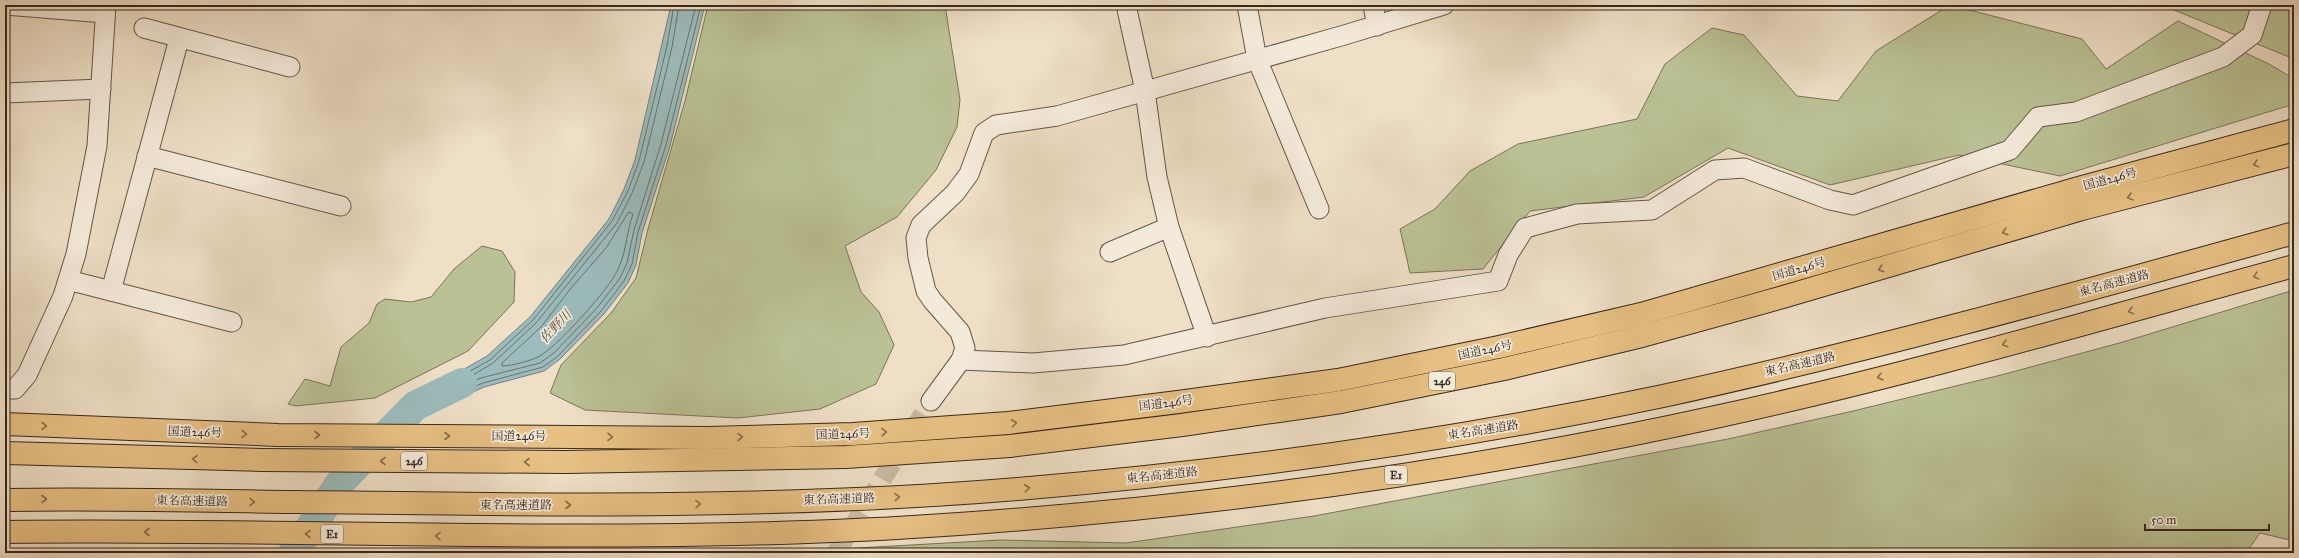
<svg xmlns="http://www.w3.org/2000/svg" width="2299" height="558" viewBox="0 0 2299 558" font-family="'IM FELL Great Primer','Noto Serif JP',serif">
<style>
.green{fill:#bac194;stroke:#7a7458}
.water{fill:#9bbbbc;stroke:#74807c}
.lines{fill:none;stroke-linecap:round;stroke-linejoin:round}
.shore{stroke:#6a726c;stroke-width:1}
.river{stroke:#9bbbbc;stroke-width:30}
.minor-tunnel{stroke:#cabaa4;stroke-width:19;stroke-dasharray:19 10;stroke-linecap:butt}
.minor-casing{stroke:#665647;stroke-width:21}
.highway-casing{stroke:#39281d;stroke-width:24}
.minor{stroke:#f4eada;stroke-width:19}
.highway{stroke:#e7c083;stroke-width:22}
.oneway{stroke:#876c4b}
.labels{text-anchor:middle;stroke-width:3.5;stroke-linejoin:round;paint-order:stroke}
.shield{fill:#f4eada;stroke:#716256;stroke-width:1}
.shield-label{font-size:11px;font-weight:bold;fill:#39281d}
.street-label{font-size:12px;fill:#39281d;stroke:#f4eada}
.water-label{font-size:13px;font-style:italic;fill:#524d45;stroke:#f4eada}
</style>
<rect width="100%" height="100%" fill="#eedfc6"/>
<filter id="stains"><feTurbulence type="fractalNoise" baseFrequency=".005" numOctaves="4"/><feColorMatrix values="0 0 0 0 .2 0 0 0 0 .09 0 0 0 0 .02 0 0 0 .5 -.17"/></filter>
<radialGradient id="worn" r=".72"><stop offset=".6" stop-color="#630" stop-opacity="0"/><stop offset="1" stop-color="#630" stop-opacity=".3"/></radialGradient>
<g class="green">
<path d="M708 5H945L960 100 957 127 936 170 897 217 845 246 861 292 879 312 894 345 876 384 820 409 738 418 585 410 550 393 561 365 611 313 636 278 648 229 685 101Z"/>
<path d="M1950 5 2082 39 2106 69 2178 21 2269 64 2294 79V104L2060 176 1959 155 1830 185 1728 148 1644 197 1530 211 1483 269 1410 273 1400 229 1435 209 1470 171 1518 144 1637 119 1665 64 1712 28 1744 35 1797 96 1838 101 1876 51Z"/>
<path d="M2173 5H2294V59L2174 10Z"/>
<path d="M482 246 502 251 515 272 514 302 468 351 375 398 296 406 288 404 305 379 330 386 341 347 369 323 377 304 385 299 411 302 431 297 454 269Z"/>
<path d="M2294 290V541L2260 533 2246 553H534H768L1000 540 1126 543 1314 516 1728 439 1849 412 2001 375 2123 342Z"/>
</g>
<path class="water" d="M671 5H705L670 146 642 233 636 265 628 283 604 314 559 360 544 371 484 387 459 398H450L427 407 419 395 487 356 530 317 609 219 624 189 635 160Z"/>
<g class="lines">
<g class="shore">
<path d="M674 5 667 46 639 161 628 191 612 221 533 320 490 360 427 395 429 401 449 394H458L483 383 543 367 557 357 601 311 624 281 632 264 638 232 666 145 701 5"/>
<path d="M679 5 672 47 644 162 632 193 617 223 536 323 493 363 458 384V387L481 378 540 363 554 353 597 308 620 278 627 263 634 230 661 144 696 5"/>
<path d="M629 212 633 214C626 234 626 257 615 275 605 293 555 349 538 357 529 361 512 366 502 366V363L541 327 571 288 606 248Z"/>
</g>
<path class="river" d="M293 553 343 479 415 406 462 383"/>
<path class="minor-tunnel" d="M836 553 931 401"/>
<g class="minor-casing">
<g id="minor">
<path d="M5 5 105 13"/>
<path d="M1126 5 1145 91 1157 177 1169 227 1207 337"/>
<path d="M1247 5 1257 59 1319 209"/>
<path d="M1373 5 1377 26"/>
<path d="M144 28 290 67"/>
<path d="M5 93 101 89"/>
<path d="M147 156 341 206"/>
<path d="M1110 252 1169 227"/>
<path d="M68 280 232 322"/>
<path d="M111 291 179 39"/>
<path d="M961 360 1033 363 1124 355 1325 308 1498 281 1508 255 1525 228 1577 214 1652 210 1715 170 1744 168 1830 200 1853 205 2010 150 2038 117 2076 112 2223 57 2252 35 2262 5"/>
<path d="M5 389H15L27 375 63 296 76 254 97 146 106 5"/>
<path d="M931 401 961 360 965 348 960 332 932 300 926 291 918 258 916 238 921 225 955 193 969 174 984 133 996 125 1057 116 1341 36 1444 5"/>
</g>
</g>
<g class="highway-casing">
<g id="highway">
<path d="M5 424 278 435 708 438 853 434 1008 423 1178 402 1338 380 1499 347 1641 314 2082 187 2294 130"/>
<path d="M5 453 262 460 566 462 846 457 1010 446 1182 425 1341 402 1504 369 1642 336 1783 297 2082 209 2294 154"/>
<path d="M5 500C102 498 199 501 296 502 536 505 778 509 1018 489 1234 471 1451 441 1663 396 1875 350 2085 291 2294 233"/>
<path d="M5 532C324 528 640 547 959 524 1213 506 1471 471 1720 416 1913 374 2103 318 2294 266"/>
</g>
</g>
<use href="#minor" class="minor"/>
<use href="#highway" class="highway"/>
</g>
<defs><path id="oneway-chevron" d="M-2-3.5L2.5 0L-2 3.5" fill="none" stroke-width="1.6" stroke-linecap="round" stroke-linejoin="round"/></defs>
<g class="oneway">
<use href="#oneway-chevron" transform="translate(2256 164) rotate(165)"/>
<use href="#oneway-chevron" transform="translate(2130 197) rotate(165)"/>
<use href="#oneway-chevron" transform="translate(2005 232) rotate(164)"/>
<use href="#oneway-chevron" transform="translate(1881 269) rotate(164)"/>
<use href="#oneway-chevron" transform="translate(2256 276) rotate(165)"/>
<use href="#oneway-chevron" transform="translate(2131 311) rotate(165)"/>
<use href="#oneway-chevron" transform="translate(2005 344) rotate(165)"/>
<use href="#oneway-chevron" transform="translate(1880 377) rotate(166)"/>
<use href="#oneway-chevron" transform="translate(1014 423) rotate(-7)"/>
<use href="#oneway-chevron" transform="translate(44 426) rotate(3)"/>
<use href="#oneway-chevron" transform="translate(884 432) rotate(-4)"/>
<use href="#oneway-chevron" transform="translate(244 434) rotate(2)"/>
<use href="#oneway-chevron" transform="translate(317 435)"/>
<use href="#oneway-chevron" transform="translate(447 436)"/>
<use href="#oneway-chevron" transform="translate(610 437) rotate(1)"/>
<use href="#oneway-chevron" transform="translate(740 437) rotate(-1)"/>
<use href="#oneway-chevron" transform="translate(195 459) rotate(-179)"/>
<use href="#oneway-chevron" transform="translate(383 461) rotate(-180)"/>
<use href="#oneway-chevron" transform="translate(527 462) rotate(-180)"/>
<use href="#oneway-chevron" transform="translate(1027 488) rotate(-6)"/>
<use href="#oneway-chevron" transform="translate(897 497) rotate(-3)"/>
<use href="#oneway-chevron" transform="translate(44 499)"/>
<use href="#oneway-chevron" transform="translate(252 502) rotate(1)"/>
<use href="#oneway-chevron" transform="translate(698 504) rotate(-1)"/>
<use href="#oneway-chevron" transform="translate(568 505)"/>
<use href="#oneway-chevron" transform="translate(147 532) rotate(-180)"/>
<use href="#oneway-chevron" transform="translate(308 534) rotate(-179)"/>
<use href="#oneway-chevron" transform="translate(438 536) rotate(-179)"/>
</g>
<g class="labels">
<g class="shield">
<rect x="1429" y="372" width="26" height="18" rx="3"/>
<rect x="401" y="452" width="26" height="18" rx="3"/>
<rect x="1385" y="466" width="22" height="18" rx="3"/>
<rect x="321" y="525" width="22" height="18" rx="3"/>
</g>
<g class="shield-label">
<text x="1442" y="385">246</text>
<text x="414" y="465">246</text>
<text x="1396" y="479">E1</text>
<text x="332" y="538">E1</text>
</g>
<g class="street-label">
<text transform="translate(2110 179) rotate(-15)" y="4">国道246号</text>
<text transform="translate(1799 269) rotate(-16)" y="4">国道246号</text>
<text transform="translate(2114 283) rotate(-15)" y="4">東名高速道路</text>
<text transform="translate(1485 350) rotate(-12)" y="4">国道246号</text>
<text transform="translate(1800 364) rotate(-13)" y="4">東名高速道路</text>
<text transform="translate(1166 403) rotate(-7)" y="4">国道246号</text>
<text transform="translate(1483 430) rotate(-9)" y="4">東名高速道路</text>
<text transform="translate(195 432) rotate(2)" y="4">国道246号</text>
<text transform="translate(843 434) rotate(-2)" y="4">国道246号</text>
<text x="519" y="440">国道246号</text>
<text transform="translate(1162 475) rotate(-6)" y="4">東名高速道路</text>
<text transform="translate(839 499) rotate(-2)" y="4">東名高速道路</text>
<text transform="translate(192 501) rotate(1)" y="4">東名高速道路</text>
<text x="516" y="509">東名高速道路</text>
</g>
<g class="water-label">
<text transform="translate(555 326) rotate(-47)" y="5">佐野川</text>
</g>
</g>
<rect width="2299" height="558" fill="none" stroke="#eedfc6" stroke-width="20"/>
<rect x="6" y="6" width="2287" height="546" fill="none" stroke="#39281d" stroke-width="2"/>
<rect x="10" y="10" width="2279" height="538" fill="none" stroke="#39281d"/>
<path d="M2145 524v6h124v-6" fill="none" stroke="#39281d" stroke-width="2"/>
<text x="2151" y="524" font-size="12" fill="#39281d" stroke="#f4eada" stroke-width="3" paint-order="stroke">50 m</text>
<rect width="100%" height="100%" filter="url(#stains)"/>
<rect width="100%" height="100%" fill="url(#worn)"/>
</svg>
